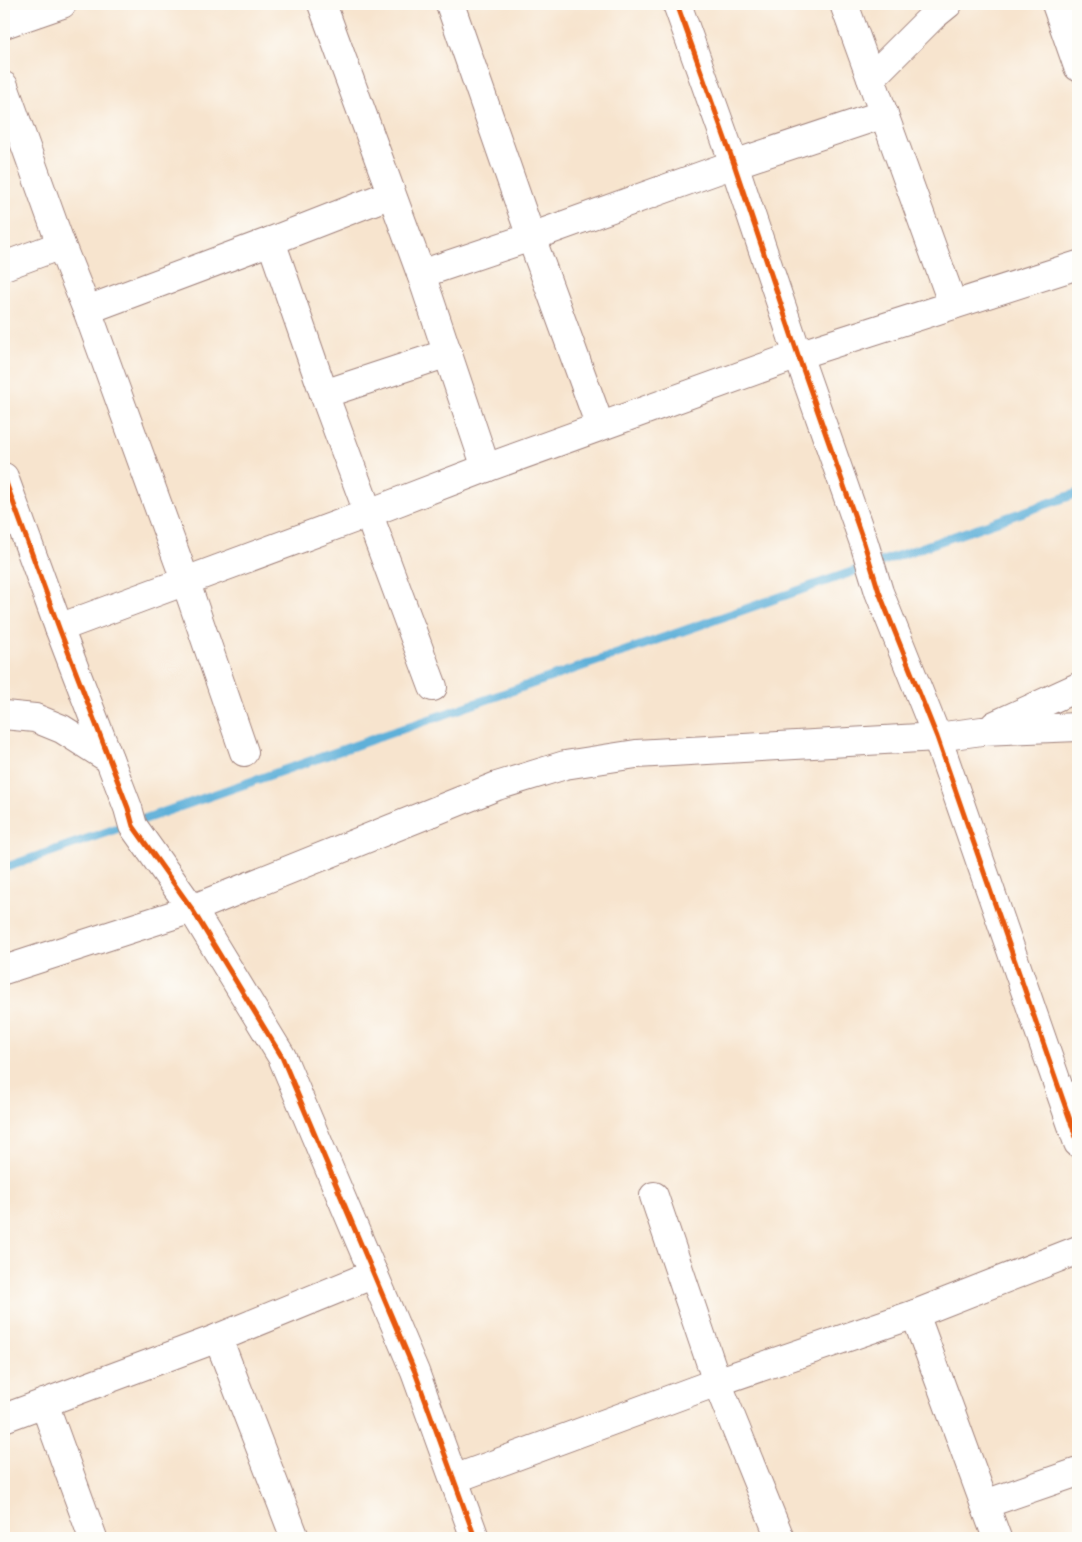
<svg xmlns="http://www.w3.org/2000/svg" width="1082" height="1542" viewBox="0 0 1082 1542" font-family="'Comic Neue',sans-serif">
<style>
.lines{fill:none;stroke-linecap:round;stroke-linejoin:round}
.stream{stroke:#5eb0d9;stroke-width:9}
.minor-casing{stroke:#a0827c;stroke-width:30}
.minor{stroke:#fff;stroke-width:28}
.cycleway-casing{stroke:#fdfcf7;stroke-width:8}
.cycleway{stroke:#e8590c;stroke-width:5}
</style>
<rect width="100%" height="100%" fill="#fdfcf7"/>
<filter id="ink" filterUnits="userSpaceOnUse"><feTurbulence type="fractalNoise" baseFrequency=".02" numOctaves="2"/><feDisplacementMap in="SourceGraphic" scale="10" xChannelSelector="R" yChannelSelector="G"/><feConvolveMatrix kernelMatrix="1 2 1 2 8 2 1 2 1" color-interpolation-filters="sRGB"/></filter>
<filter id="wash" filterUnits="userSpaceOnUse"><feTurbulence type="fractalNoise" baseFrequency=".0096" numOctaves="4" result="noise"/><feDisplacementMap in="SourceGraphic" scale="20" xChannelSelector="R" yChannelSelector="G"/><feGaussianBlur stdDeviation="1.12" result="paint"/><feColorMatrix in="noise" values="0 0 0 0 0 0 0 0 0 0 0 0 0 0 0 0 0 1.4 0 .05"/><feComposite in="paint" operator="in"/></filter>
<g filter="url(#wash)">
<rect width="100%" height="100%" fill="#f7e4ce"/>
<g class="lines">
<path class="stream" d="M4 868 1078 493"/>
</g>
</g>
<g filter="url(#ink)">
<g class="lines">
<g class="minor-casing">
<g id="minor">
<path d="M322 4 421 274 486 468"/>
<path d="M450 4 531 237 600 426"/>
<path d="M677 4 734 164 798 355 864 543 879 592 937 737 1078 1143"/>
<path d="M844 4 953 305"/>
<path d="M1056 4 1078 67"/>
<path d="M4 24 62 4"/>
<path d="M871 78 932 17 948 4"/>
<path d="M4 86 61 245 87 310 185 580 244 752"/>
<path d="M271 241 324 394 433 687"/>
<path d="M4 266 61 245"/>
<path d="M421 274 531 237 734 164 884 114"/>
<path d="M87 310 271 241 391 194"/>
<path d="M324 394 448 353"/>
<path d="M4 477 59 628 128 808 133 826 192 909 282 1057 415 1372 475 1538"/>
<path d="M59 628 369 513 486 468 798 355 1078 265"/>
<path d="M4 715 35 718 62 729 109 759"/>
<path d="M995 725 1078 687"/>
<path d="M4 970 192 909 497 786 565 765 636 754 937 737 982 731 1078 727"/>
<path d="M654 1196 717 1382 780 1538"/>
<path d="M915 1314 997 1538"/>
<path d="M218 1338 295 1538"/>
<path d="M44 1403 93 1538"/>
<path d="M4 1418 218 1338 374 1274"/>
<path d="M454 1479 717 1382 915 1314 1078 1250"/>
<path d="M985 1504 1078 1472"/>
</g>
</g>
<use href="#minor" class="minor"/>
<g class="cycleway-casing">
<g id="cycleway">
<path d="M677 4 734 164 798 355 864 543 879 592 937 737 1078 1143"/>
<path d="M4 477 59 628 128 808 133 826 192 909 282 1057 415 1372 475 1538"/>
</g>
</g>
<use href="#cycleway" class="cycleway"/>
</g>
</g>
<rect width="1082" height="1542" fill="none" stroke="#fdfcf7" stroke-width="20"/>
</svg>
